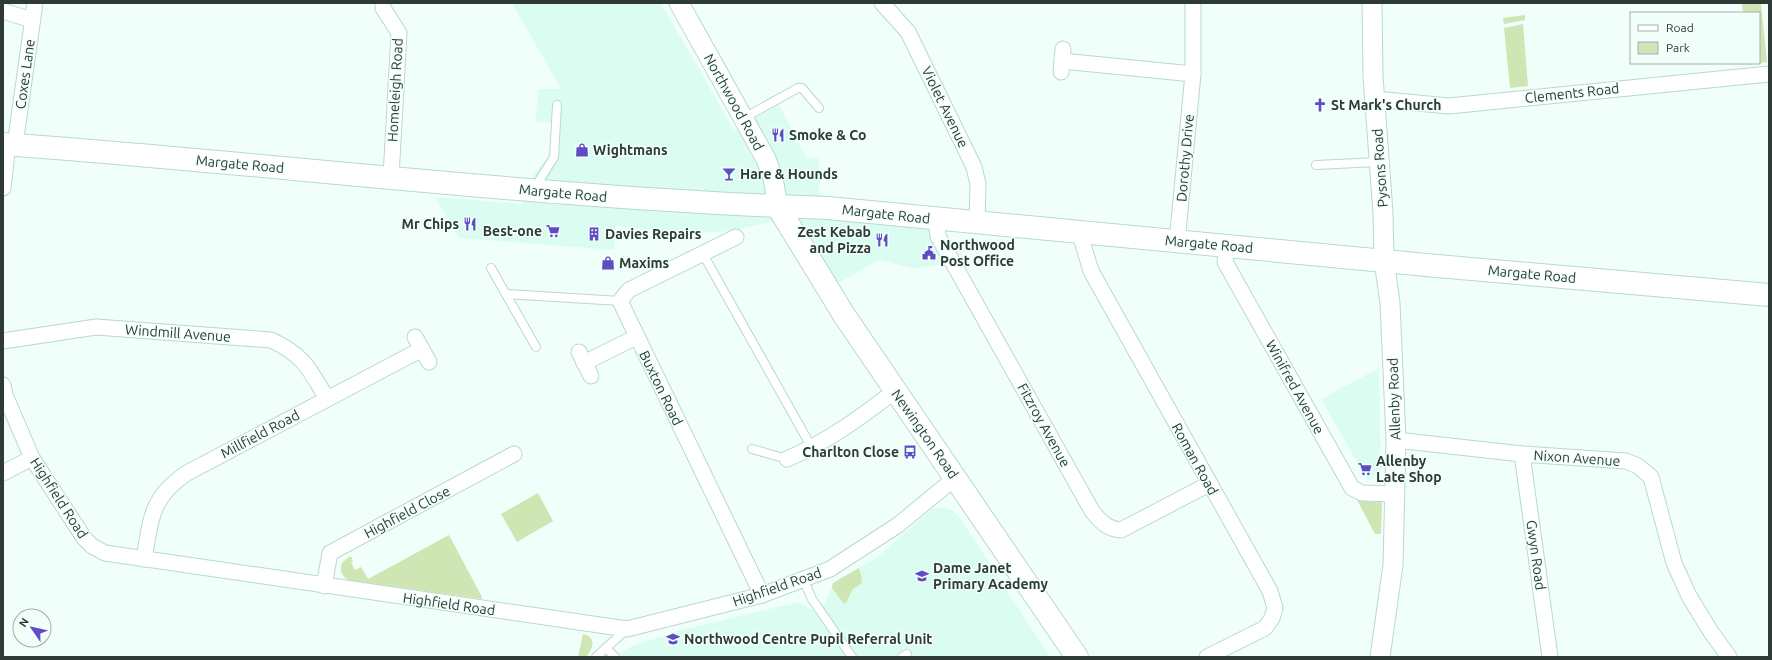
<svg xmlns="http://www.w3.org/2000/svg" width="1772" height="660" viewBox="0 0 1772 660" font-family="Ubuntu,sans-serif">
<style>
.built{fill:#dbfdf1}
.green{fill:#cfe5b3}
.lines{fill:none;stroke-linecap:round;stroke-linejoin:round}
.service-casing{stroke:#b8d9ce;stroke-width:10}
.minor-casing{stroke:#b8d9ce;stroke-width:17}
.tertiary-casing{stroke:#b8d9ce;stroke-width:21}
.secondary-casing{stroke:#b8d9ce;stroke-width:24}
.primary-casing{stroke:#b8d9ce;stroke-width:24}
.service{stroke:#fff;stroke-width:8}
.minor{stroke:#fff;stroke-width:15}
.tertiary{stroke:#fff;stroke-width:19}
.secondary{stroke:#fff;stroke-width:22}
.primary{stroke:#fff;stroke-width:22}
.labels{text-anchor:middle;stroke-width:3;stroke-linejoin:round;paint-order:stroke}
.street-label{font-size:14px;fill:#2d3a36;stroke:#f1fffa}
.poi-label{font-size:14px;font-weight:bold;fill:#2d3a36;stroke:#f1fffa;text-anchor:start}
</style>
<rect width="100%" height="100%" fill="#f1fffa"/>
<g class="built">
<path d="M512 3H661L734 130 779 105 806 157 820 159 818 175 821 176 819 190 828 220 930 225 947 263 915 269 879 260 833 286 806 234 771 222 731 231 687 234 616 226 614 250 459 238 435 197 522 204 534 173 550 155 553 123 535 122 539 89H561Z"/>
<path d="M1379 368 1381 469 1368 481 1321 399Z"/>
<path d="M942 507 952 510 961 519 1050 657H613L630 647 677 631 799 602 814 611 825 604 833 583 876 558 932 509Z"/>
</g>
<g class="green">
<path d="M1742 3H1761L1767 62 1749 65 1748 63H1759V13H1743Z"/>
<path d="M1525 15V20L1504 24 1503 18Z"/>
<path d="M1523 24 1528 86 1510 88 1504 28Z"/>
<path d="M538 493 553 521 517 542 501 514Z"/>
<path d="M1356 498 1370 502H1382L1381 534H1375Z"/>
<path d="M449 535 482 597 481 599 348 580C337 572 339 562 351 556L353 561 351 562 355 570 361 567 368 579Z"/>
<path d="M859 568 862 579 861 584 853 589 847 601 844 604 832 588 833 583Z"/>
<path d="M583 634C597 637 593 649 586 657H578Z"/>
</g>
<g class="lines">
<g class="service-casing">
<g id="service">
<path d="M744 118 798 88H802L819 108"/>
<path d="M1316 165 1378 162"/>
<path d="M534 189 554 157 557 105"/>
<path d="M703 254 812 448"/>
<path d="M491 268 536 347"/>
<path d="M506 294 620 301"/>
<path d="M752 449 787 459"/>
<path d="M803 579 812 599 852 657"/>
<path d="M606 648 615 657"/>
<path d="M596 657 627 629"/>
<path d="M902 657 907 654"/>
</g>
</g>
<g class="minor-casing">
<g id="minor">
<path d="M882 3 908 32 974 167 978 184 977 222"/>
<path d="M383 8 399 33 391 177"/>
<path d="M3 11 32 20"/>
<path d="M1062 61 1193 74"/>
<path d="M1061 72 1063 49"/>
<path d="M1375 99 1449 106 1769 74"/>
<path d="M15 145 35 3"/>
<path d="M3 188 8 144"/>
<path d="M936 219 938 236 1092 511C1100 521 1107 529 1121 530L1209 484"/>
<path d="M1079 231 1091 271 1270 591 1275 608 1272 618 1265 628 1207 657"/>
<path d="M736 237 629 290 620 301 762 595"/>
<path d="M1177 242 1193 74V3"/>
<path d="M1227 245 1225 262 1352 488 1362 493 1395 494"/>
<path d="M415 337 429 362"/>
<path d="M3 341 96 327 271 340C304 355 310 370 327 399"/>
<path d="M579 352 591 376"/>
<path d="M584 363 636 337"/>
<path d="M3 385 5 395 32 458 84 538 92 546 105 553 627 629 762 595 830 569 898 525 955 478"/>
<path d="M1396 440 1522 454 1626 461 1638 466 1651 477 1674 563 1689 596 1711 632 1729 657"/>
<path d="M1522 454 1550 657"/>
<path d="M787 459C827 442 861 417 895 391"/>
<path d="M3 473 32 458"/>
<path d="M144 559C151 519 150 498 187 473L422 349"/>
<path d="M324 586 330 553 514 454"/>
</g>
</g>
<g class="tertiary-casing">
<g id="tertiary">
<path d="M679 3 766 159 773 178 778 207"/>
<path d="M1372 3 1373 76 1383 213 1384 260 1390 303 1396 440 1393 565 1380 657"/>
</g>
</g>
<g class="secondary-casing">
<path id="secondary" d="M778 207 844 315 1077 657"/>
</g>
<g class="primary-casing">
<path id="primary" d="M3 144C278 164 552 199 828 208L1437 266 1769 295"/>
</g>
<use href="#service" class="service"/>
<use href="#minor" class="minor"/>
<use href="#tertiary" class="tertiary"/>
<use href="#secondary" class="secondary"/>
<use href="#primary" class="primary"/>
</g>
<defs>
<g id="church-bare" transform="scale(1.08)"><path d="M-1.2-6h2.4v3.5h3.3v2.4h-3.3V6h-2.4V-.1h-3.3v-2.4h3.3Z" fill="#5f4bc4" stroke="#f1fffa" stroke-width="2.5" paint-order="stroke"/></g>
<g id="restaurant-bare" transform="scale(1.08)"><path d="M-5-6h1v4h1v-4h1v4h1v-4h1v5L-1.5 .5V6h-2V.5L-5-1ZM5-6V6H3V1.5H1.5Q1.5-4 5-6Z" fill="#5f4bc4" stroke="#f1fffa" stroke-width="2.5" paint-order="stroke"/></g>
<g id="shop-bare" transform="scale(1.08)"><path d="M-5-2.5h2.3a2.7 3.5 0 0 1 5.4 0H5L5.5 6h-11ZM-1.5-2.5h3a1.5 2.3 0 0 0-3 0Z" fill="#5f4bc4" stroke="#f1fffa" stroke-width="2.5" paint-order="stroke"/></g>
<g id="bar-bare" transform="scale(1.08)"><path d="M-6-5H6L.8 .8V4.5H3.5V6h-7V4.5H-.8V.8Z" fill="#5f4bc4" stroke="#f1fffa" stroke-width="2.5" paint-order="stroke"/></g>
<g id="supermarket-bare" transform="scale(1.08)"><path d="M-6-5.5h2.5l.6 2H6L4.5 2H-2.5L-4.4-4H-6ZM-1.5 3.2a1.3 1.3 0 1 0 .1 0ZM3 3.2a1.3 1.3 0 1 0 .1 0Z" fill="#5f4bc4" stroke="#f1fffa" stroke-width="2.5" paint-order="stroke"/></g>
<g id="building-bare" transform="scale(1.08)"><path d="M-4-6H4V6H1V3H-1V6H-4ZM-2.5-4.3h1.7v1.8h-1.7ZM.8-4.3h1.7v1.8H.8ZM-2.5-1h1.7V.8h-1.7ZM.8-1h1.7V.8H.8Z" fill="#5f4bc4" stroke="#f1fffa" stroke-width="2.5" paint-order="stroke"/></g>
<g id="civic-bare" transform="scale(1.08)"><path d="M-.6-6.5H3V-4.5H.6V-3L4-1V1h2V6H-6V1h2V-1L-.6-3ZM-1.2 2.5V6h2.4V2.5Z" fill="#5f4bc4" stroke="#f1fffa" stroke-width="2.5" paint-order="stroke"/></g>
<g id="bus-bare" transform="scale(1.08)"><path d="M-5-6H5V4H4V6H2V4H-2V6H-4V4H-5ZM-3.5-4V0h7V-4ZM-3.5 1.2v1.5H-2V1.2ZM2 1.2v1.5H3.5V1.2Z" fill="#5f4bc4" stroke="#f1fffa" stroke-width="2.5" paint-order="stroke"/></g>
<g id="school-bare" transform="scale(1.08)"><path d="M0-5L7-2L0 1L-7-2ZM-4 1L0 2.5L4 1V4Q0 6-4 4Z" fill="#5f4bc4" stroke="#f1fffa" stroke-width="2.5" paint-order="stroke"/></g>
</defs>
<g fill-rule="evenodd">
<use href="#church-bare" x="1320" y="105"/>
<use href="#restaurant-bare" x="778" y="135"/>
<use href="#shop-bare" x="582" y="150"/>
<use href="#bar-bare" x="729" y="174"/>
<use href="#restaurant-bare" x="470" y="224"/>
<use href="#supermarket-bare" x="553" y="231"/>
<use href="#building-bare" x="594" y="234"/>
<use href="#restaurant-bare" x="882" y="240"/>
<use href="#civic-bare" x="929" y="253"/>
<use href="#shop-bare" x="608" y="263"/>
<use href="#bus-bare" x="910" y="452"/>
<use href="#supermarket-bare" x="1365" y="469"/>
<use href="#school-bare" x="922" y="576"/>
<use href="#school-bare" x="673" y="639"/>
</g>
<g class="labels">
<g class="street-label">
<text transform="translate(25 74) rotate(-82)" y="5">Coxes Lane</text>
<text transform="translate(395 90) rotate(-87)" y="5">Homeleigh Road</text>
<text transform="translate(1572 93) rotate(-6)" y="5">Clements Road</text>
<text transform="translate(734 102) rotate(61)" y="5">Northwood Road</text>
<text transform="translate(945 107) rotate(64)" y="5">Violet Avenue</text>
<text transform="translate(1185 158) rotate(-85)" y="5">Dorothy Drive</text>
<text transform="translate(240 164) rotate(5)" y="5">Margate Road</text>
<text transform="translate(1380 168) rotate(-94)" y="5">Pysons Road</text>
<text transform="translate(563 193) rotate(5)" y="5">Margate Road</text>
<text transform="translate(886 214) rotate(6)" y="5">Margate Road</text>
<text transform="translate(1209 244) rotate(5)" y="5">Margate Road</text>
<text transform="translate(1532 274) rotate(5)" y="5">Margate Road</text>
<text transform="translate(178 333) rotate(4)" y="5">Windmill Avenue</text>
<text transform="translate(1295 387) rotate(61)" y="5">Winifred Avenue</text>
<text transform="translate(661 388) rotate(64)" y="5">Buxton Road</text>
<text transform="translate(1394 399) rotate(-92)" y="5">Allenby Road</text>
<text transform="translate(1044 425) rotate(61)" y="5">Fitzroy Avenue</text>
<text transform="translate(260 434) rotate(-28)" y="5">Millfield Road</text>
<text transform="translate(925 434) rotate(55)" y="5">Newington Road</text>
<text transform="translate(1577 458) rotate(4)" y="5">Nixon Avenue</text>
<text transform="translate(1195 459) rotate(61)" y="5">Roman Road</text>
<text transform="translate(59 498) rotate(57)" y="5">Highfield Road</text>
<text transform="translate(407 512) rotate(-28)" y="5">Highfield Close</text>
<text transform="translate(1536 555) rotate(82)" y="5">Gwyn Road</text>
<text transform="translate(777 587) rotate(-19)" y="5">Highfield Road</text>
<text transform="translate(449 604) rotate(8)" y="5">Highfield Road</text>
</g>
<g class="poi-label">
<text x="1331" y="110">St Mark's Church</text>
<text x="789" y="140">Smoke &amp; Co</text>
<text x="593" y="155">Wightmans</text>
<text x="740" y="179">Hare &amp; Hounds</text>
<text x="459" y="229" text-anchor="end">Mr Chips</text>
<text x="542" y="236" text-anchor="end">Best-one</text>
<text x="871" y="237" text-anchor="end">Zest Kebab<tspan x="871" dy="16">and Pizza</tspan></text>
<text x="605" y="239">Davies Repairs</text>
<text x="940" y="250">Northwood<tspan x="940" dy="16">Post Office</tspan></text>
<text x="619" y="268">Maxims</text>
<text x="899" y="457" text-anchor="end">Charlton Close</text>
<text x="1376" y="466">Allenby<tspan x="1376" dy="16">Late Shop</tspan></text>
<text x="933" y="573">Dame Janet<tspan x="933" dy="16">Primary Academy</tspan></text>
<text x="684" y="644">Northwood Centre Pupil Referral Unit</text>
</g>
</g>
<rect width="1772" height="660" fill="none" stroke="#2d3a36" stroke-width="8"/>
<rect x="1630" y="12" width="130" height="52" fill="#f1fffa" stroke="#a3b0ac"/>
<rect x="1638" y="25" width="20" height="6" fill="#ffffff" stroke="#a3b0ac"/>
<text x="1666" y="32" font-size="12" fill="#2d3a36">Road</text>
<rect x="1638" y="42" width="20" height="12" fill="#cfe5b3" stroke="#a3b0ac"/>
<text x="1666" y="52" font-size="12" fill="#2d3a36">Park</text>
<g transform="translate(32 628) rotate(304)"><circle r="19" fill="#f1fffa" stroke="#a3b0ac"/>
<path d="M0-3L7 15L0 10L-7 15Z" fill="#5f4bc4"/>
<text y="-6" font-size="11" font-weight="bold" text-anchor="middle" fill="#2d3a36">N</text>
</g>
</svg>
